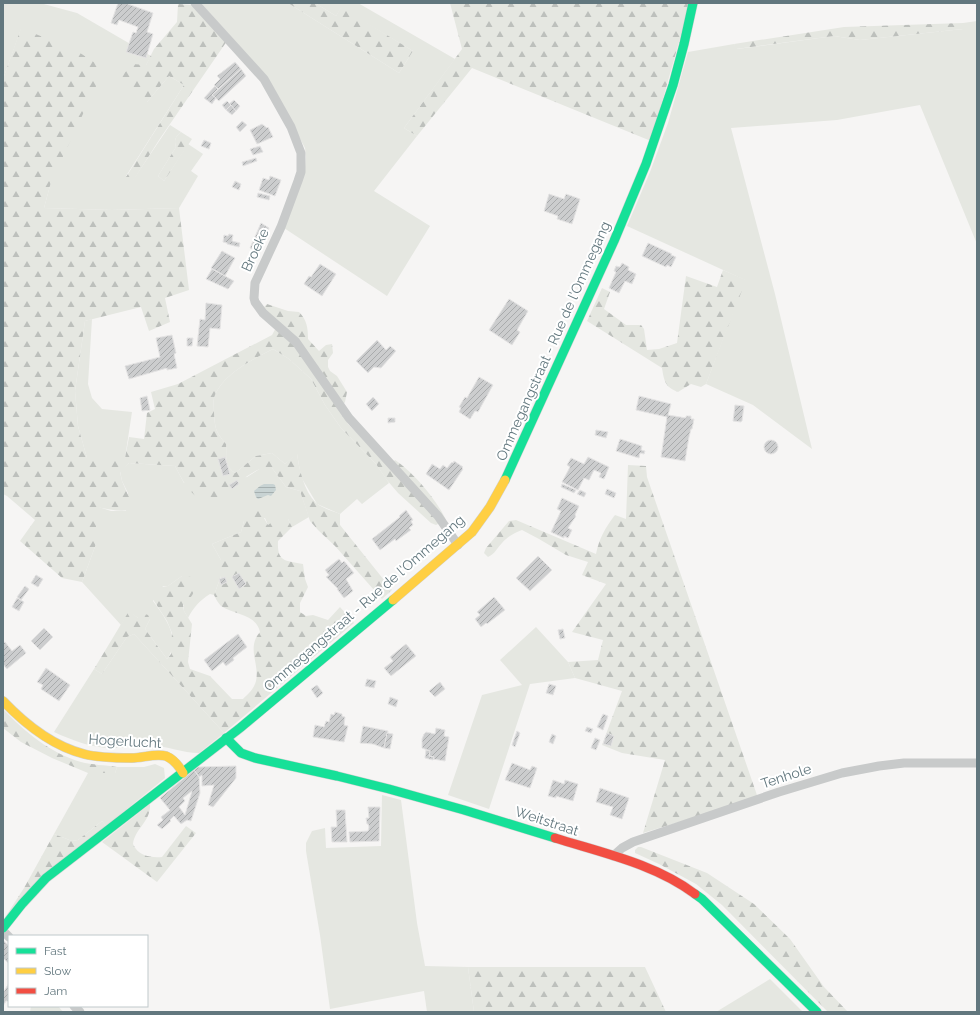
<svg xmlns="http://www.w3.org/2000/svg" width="980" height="1015" viewBox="0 0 980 1015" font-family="Raleway,sans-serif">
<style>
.green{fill:#e5e7e1}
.forest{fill:url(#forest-firs)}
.water{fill:url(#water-rules)}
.building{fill:url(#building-hatch);stroke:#e5e4e4;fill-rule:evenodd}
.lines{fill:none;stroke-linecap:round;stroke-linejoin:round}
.fast-casing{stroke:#d0d1d1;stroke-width:10}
.slow-casing{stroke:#d0d1d1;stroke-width:10}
.jam-casing{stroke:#d0d1d1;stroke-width:10}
.street{stroke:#c8caca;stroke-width:9}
.fast{stroke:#16e098;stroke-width:9}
.slow{stroke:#ffcf43;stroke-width:9}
.jam{stroke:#f24e42;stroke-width:9}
.labels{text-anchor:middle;stroke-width:4;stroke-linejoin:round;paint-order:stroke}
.street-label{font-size:14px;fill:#62777e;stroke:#fff}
</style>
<defs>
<pattern id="forest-firs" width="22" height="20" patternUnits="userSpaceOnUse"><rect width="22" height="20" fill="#e5e7e1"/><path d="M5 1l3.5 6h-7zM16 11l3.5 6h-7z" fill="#bdc0bc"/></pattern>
<pattern id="water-rules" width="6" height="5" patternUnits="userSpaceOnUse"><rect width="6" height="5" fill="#c8d3d3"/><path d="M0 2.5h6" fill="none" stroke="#a6b0b0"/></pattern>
<pattern id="building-hatch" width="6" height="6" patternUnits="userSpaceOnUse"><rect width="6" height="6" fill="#cccdce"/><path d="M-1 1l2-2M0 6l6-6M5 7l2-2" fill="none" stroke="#a9abac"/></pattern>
</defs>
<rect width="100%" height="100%" fill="#f6f5f4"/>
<g class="green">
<path d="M3 3H40L77 13 151 56 146 65 147 102 169 76 184 85 126 176 133 180 170 125 181 132C175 137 174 140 176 147L158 176 164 181 188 144 203 154 191 171 198 176 179 208 112 210 44 208 51 182 21 29 3 79Z"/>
<path d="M201 3H288L399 73 413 51 341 8 336 16 315 3H358L455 59 404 128 417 136 374 191 430 226 387 296 284 228 305 166 306 157 305 148 268 78Z"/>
<path d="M977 21V244L920 105 837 120 731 128 775 294 812 449 753 405 706 384 745 280 627 226 650 172 668 123 688 52 734 44 737 49 834 36 860 40 963 29V23Z"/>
<path d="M92 319 88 384 92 398 102 409 132 412 125 458H87L78 426 75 391 85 321Z"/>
<path d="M273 349 289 359 311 379 325 405 341 428 376 464 389 483 362 504 357 499 340 514 317 504 301 477 297 454 285 464 272 453 256 456 235 473C223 464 227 459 226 444 216 432 215 429 214 413 214 408 213 403 214 398 222 374 252 360 273 349Z"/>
<path d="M129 463 175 466 184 483 247 477 261 468H272L286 487 300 491 309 517 292 527 288 519 268 525 265 518 244 521 241 532 212 544 221 560V576L214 595 210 594C199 601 194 607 188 618L184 611 182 576 168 586H163L153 601C165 617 182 640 167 659L145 629 150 619 138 618 129 612 121 625 82 582 96 544V506L111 511H126L128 493 122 481 120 471Z"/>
<path d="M536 627 568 662 575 678 530 684 489 809 448 795 482 695 522 685 500 660Z"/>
<path d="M134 634 224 733 199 753C183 753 167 746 150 745 139 745 128 748 116 748 94 749 74 741 54 732L94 669 102 674 127 637Z"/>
<path d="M155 764 164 768 165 778 106 826 102 821 78 840 72 841 54 834 88 773H115L117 767H144Z"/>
<path d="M382 795 401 800 417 923 425 966 468 967 474 1012H427L424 991 330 1009 320 935 306 851V843L312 831 325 828 326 848 381 846Z"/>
<path d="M770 979 803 1012H716Z"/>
<path d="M31 1006H58L63 1012H30Z"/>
</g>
<g class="forest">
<path d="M288 3H315L336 16 341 7 413 51 399 73Z"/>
<path d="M450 3H690L651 141 472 68 417 136 404 128 462 49Z"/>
<path d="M178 4 192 5 227 41 159 140 133 181 126 177 184 85 169 76 147 102 121 77 132 64 146 65 154 49 177 22Z"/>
<path d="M963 23V29L860 40 834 36 736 49 734 44 844 27Z"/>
<path d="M21 28 77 51 97 64 98 82 51 182 44 208 112 210 179 208 189 290 165 298 170 322 149 331 141 307 85 321 75 391 78 426 87 458H125L129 437 144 439 147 413 155 409 151 392 178 384 272 335 278 324 262 309 267 304 288 311 299 312C307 320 308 328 308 339L319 351 326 345 332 344 333 353 328 360V367L330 371 337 376 347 392 345 402 340 410 348 424 389 466 395 460C413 472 437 500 446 520L436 525 431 523 398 493 386 479 376 464 341 428 325 405 311 379 289 359 273 349C252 360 222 374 214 398 213 403 214 408 214 413 215 429 216 432 226 444 227 459 223 464 235 473L256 456 272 453 285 464 297 453C299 469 304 491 316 503 322 508 333 511 340 514V525L392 590 382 599 335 546 318 530 310 521 300 491 286 487 272 468C268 468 263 468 260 469 252 472 245 478 239 482 231 488 221 499 210 500 192 502 182 479 175 466L129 463 120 472 122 481 134 509C120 513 109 509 96 507V544L82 582 62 578 20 541 35 520 7 496 3 494V79Z"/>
<path d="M181 132 192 139 164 181 158 176 176 147C174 140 175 137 181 132Z"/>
<path d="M723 270 746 280 706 384 701 387 691 384 678 392C665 387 664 381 662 368L587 321 602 288 610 292 604 309 626 325H641L644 329 647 350 659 349 677 343 686 276 717 287Z"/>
<path d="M628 465 646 466 647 477 758 798 643 833 665 760 622 753 602 745 622 691 575 678 568 662 598 660 603 640 572 632 606 584 582 575 588 562 566 555 539 539 522 530C514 533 507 537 502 543 496 549 496 553 488 557L484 553 486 548 509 521 516 520 596 554C599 539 605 528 615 515L626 519Z"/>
<path d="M249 508H258L268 525 279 517 288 519 292 527 278 541C277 563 286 560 303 564L305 579 308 587 300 603V612L306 616 313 615 328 620 340 607 354 623 224 733 134 634 127 637 102 674 94 669 129 611 138 618 142 613 148 615 150 619 145 629 167 659 171 654 172 633 167 621 154 601 152 595 155 588 168 586 182 576 191 577C197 591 194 595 183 605L184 611 192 624 188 662 190 669 210 676 232 699H243C248 694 254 689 256 681 260 664 246 648 260 632 256 614 235 615 221 606 218 603 216 599 214 595L221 576V560L212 544 241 532 244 521 242 515Z"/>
<path d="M3 709C25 732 50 753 81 762 92 765 105 765 117 767L115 773H88L52 758 21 742 3 728Z"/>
<path d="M150 804C151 822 135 828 133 844 138 856 151 858 162 857L186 826 196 833 157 882 102 842Z"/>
<path d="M102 821 106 826 4 919 24 888 54 834 72 841 78 840Z"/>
<path d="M638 847H641L707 873 754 904 790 939 824 987 848 1012H828L722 905 696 884 659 864 635 853V850Z"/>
<path d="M468 967H645L666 1012H474Z"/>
</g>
<path class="water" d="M264 484H273L275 485 276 490 271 496 268 495 258 499 256 497 254 491 260 486Z"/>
<g class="building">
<path d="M118 3H125L153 13 147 32 153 34 146 58 126 52 133 32 136 33 138 27 119 20 117 25 111 23Z"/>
<path d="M235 62 241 69 218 89 214 85 220 79 217 76Z"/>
<path d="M241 69 246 76 219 101 212 95Z"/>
<path d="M215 86 218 89 212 95 216 98 212 104 204 98Z"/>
<path d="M234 100 240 106 236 111 229 104Z"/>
<path d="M227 101 231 105 226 110 222 105Z"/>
<path d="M231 105 236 111 232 115 226 110Z"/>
<path d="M242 121 247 125 240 132 236 127Z"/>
<path d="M262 124 267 128 268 127 273 137 257 144 250 130Z"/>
<path d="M204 140 211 143 209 149 201 146Z"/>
<path d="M260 146 263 152 253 155 250 149Z"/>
<path d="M256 158 257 161 243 166 242 162Z"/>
<path d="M270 176 281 180 275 196 259 190 263 178 269 180Z"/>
<path d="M235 181 241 184 239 190 232 187Z"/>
<path d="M258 193 270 196 269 200 257 197Z"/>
<path d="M549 194 564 199 566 194 580 199 572 224 557 219 558 216 544 211Z"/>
<path d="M261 223 269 228 259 252 250 248Z"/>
<path d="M229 234 233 235 232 241 240 243 239 247 227 244V243L223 242 224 235 228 236Z"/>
<path d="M648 243 672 254 671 255 676 257 671 267 667 265 666 267 642 256Z"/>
<path d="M222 251 235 258 225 276 211 268Z"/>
<path d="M622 263 629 267 628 270 636 274 632 284 625 281 619 293 609 288 616 272 614 271 616 266 620 267Z"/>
<path d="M320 264 336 274 322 296 304 284 309 276 311 277Z"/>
<path d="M212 269 234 281 228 289 206 279Z"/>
<path d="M509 299 528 311 517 330 520 332 512 345 489 330Z"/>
<path d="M206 303 222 305 220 329 210 328 208 347 197 346 200 319 205 320Z"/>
<path d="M172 335 176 353 174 354 177 368 167 370V368L129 379 125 366 160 357 156 338Z"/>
<path d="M187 338H193L192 346H187Z"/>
<path d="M377 340 386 350 390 346 396 351 381 368 374 367 368 373 356 361Z"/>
<path d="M479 377 493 385 478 412 475 411 470 419 459 412 461 408 459 407 465 397 467 398Z"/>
<path d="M147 396 150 410 142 411 140 398Z"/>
<path d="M639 396 671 404 668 415 686 418V416H691V419H694L692 429H691L689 437 685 461 661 457 667 417 636 410Z"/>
<path d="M373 397 379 404 372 411 366 404Z"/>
<path d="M735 405 744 406 742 421 741 422 733 421Z"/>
<path d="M388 418H395V422L388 423Z"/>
<path d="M596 430 608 432 606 438 595 435Z"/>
<path d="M620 439 642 446 641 450 645 451 644 454 640 453 639 458 616 451Z"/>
<circle cx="771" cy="447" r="7"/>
<path d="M225 457 230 474 223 476 218 459Z"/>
<path d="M588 457 609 467 604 479 599 477 601 473 594 470 589 480 584 478 578 490 562 482 570 467 567 465 571 458 584 464Z"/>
<path d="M454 461 463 467 462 468 463 469 449 490 426 474 432 464 440 469 443 465 447 468 452 462 453 463Z"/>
<path d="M237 480 239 484 232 489 229 485Z"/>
<path d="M562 484 576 490 574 493 561 487Z"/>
<path d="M607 489 616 493 614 498 605 494Z"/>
<path d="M580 490 586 493 584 497 577 494Z"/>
<path d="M562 498 579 506 575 515 576 516 568 528 572 530 568 538 564 536V538L551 532 561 511 557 509Z"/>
<path d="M406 510 413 520 411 521 413 525 409 528 411 530 396 541 395 539 380 550 372 539 400 517 399 516Z"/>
<path d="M538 556 552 570 530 591 516 578Z"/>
<path d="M339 559 342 563 344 561 354 573 346 579 353 591 344 598 337 589H338L326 577 329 575 325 570Z"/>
<path d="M239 573 246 584 239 589 232 577Z"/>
<path d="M36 575 43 579 38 587 31 583Z"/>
<path d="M225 577 227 582 221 585 219 579Z"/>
<path d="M25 586 29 589 21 600 17 597Z"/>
<path d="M494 597 505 610 487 624 486 623 481 627 475 619 480 615 477 612Z"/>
<path d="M17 598 24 602 19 611 12 607Z"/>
<path d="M44 628 53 637 40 650 31 641Z"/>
<path d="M563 629 565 638 560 639 558 630Z"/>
<path d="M238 634 247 647 233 658 234 660 226 666 223 662 212 671 204 660Z"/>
<path d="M5 642 12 651 20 645 26 653 7 669 3 664V643Z"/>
<path d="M406 644 416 656 391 676 384 668 393 661 390 657Z"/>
<path d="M46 668 70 685 59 701 41 689 43 685 37 682Z"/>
<path d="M367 679 376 681 374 688 365 686Z"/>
<path d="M440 682 445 689 435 697 429 691Z"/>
<path d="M549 684 556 686 553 695 546 693Z"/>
<path d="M317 685 323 693 317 698 311 689Z"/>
<path d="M390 697 398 700 396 707 388 704Z"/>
<path d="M335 712 342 714V716L345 717 344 725 348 726 344 742 313 737 315 725 324 727 326 721 329 722 331 714 334 715Z"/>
<path d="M603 714 608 716 603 730 597 727Z"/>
<path d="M363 726 388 731 384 748 373 744 360 743Z"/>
<path d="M587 727 593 729 591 733 585 731Z"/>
<path d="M436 728 445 730 444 736 449 737 445 761 433 759 434 757 429 756 430 751 422 748V739L424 734 426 732 435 734Z"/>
<path d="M517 731 520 733 515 747 512 745Z"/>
<path d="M387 733 393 734 390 749 384 748Z"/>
<path d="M607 733 614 736 611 746 603 744Z"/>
<path d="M552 734 556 736 553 744 549 742Z"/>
<path d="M595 738 600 740 596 750 591 748Z"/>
<path d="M426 750 430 751 429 756 434 757 433 760 425 758Z"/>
<path d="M512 763 530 770 532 766 537 768 530 788 505 780Z"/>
<path d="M236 766V778L213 807 208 805 214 785 202 786V775L199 777 194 770 198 767Z"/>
<path d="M194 770 199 777 200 793 191 821 187 820 181 824 174 816 170 820 171 821 162 829 157 825 163 820 161 817 170 810 160 798ZM192 791 185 815 179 807 185 801 183 798Z"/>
<path d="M553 780 564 784 565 780 578 784 573 801 556 796V798L548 796Z"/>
<path d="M600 788 629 798 622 819 610 815 613 807 596 802Z"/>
<path d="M368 807H380L379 841 350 842 349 832 368 831 369 827 368 824H367L366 818H369Z"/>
<path d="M336 810H345L347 842H332L331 827H337Z"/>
<path d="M3 940 9 946V964L3 958Z"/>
<path d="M9 983V1001H6L3 1006V993Z"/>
</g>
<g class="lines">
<g class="fast-casing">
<g id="fast">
<path d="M505 480 614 241 646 164 673 85 684 44 693 3"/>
<path d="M226 738 241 753 255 758 337 776 389 789 464 810 555 838"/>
<path d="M695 894 702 899 817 1012"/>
<path d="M3 928 22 904 46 878 240 728 393 600"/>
</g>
</g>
<g class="slow-casing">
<g id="slow">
<path d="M393 600 472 532 490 507 505 480"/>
<path d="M3 701C25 724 52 746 84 754 99 758 116 758 132 758 142 758 156 753 166 756 173 759 179 766 183 773"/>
</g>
</g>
<g class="jam-casing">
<path id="jam" d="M555 838C603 853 655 864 695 894"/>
</g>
<g class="street">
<path d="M195 3 264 79 291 127 301 153V172L298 181 281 227 255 283 254 298 255 302 263 313 296 342 349 418 438 516 458 545"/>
<path d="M613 856 622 848 633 842 779 792 842 773 879 766 904 763H977"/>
<path d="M3 931 9 937"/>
<path d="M74 1006 80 1012"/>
</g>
<use href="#fast" class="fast"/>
<use href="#slow" class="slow"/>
<use href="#jam" class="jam"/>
</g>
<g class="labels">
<g class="street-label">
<text transform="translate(255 250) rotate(-65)" y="5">Broeke</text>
<text transform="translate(553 341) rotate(-66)" y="5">Ommegangstraat - Rue de l'Ommegang</text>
<text transform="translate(364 603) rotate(-41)" y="5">Ommegangstraat - Rue de l'Ommegang</text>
<text transform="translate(125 741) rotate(3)" y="5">Hogerlucht</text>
<text transform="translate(786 776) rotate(-18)" y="5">Tenhole</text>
<text transform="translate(547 821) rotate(18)" y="5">Weitstraat</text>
</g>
</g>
<rect width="980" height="1015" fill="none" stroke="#62777e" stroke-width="8"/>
<rect x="8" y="935" width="140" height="72" fill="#ffffff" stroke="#c0c9cb"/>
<rect x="16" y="948" width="20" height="6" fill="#16e098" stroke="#c0c9cb"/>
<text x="44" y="955" font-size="12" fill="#62777e">Fast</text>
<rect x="16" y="968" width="20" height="6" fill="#ffcf43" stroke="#c0c9cb"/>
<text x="44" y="975" font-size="12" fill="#62777e">Slow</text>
<rect x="16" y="988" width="20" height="6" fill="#f24e42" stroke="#c0c9cb"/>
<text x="44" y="995" font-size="12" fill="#62777e">Jam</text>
</svg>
